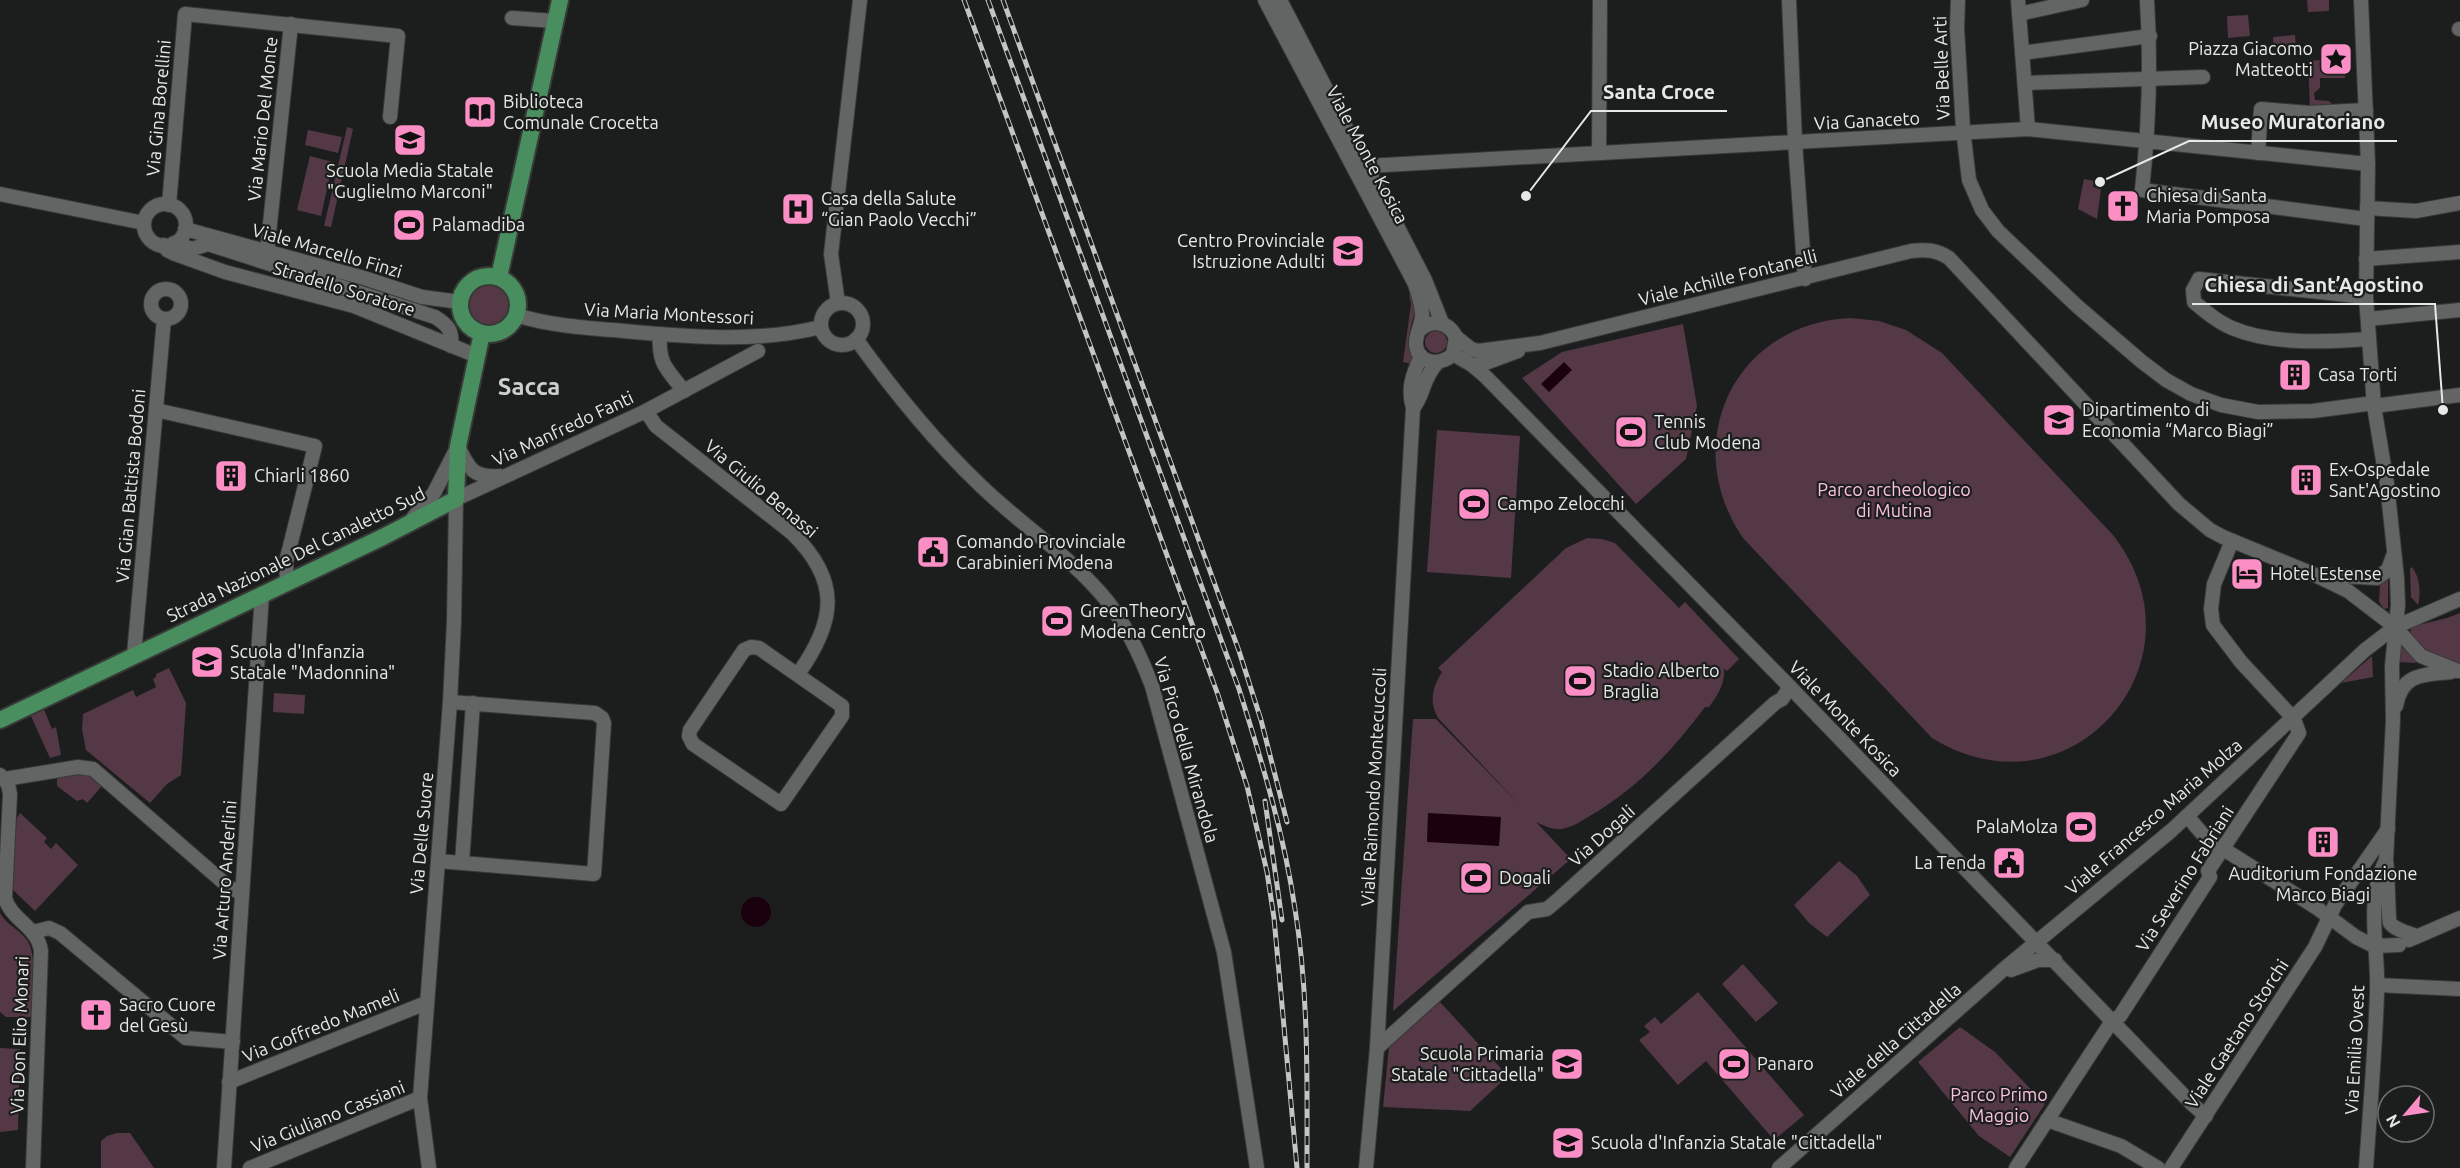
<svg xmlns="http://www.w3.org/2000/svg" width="2460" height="1168" viewBox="0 0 2460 1168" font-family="Ubuntu,sans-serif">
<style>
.green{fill:#543845}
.water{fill:#1b000e}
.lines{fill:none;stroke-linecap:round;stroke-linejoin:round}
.minor-casing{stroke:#383a38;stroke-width:16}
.major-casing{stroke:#383a38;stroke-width:20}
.minor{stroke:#626563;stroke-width:14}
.major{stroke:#498e5e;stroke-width:16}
.rail-casing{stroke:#c3c5c3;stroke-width:5}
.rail{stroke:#1b1e1c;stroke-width:3;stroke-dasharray:9;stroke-linecap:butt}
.labels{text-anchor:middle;stroke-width:4.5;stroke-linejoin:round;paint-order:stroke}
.poi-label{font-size:18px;fill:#e7e9e7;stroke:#1b1e1c;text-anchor:start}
.street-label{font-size:18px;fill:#e7e9e7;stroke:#1b1e1c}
.park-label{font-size:18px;fill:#fcc1dc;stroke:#1b1e1c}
.district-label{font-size:24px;font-weight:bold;fill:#cdd0cd;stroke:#1b1e1c}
.leader{fill:none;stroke:#e7e9e7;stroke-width:2}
.callout-dot{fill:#e7e9e7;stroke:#1b1e1c;stroke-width:2}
.callout-label{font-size:20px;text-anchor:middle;font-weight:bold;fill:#e7e9e7;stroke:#1b1e1c;stroke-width:4.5;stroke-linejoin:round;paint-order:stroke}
</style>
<rect width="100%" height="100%" fill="#1b1e1c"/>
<g class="green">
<path d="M2307 0H2329V11L2308 12Z"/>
<path d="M2248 15 2250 36 2228 38 2227 16Z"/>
<path d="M2295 35 2296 47 2274 48 2273 37Z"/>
<path d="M2344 58 2345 78H2320V88L2314 93 2315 100 2329 101 2334 106 2310 110 2308 61Z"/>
<path d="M347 127 353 129 331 227 324 226Z"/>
<path d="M308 130 342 137 338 153 305 145Z"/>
<path d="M310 156 333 162 321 216 297 210Z"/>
<path d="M2084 179 2094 181 2093 187 2101 189 2097 219 2078 209Z"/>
<circle cx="490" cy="304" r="22"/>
<path d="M1409 294 1417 301C1415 321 1402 338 1414 358L1412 364 1403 362 1411 304Z"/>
<path d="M1851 318 1879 321 1906 330 1942 353 2113 535C2212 662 2069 823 1932 738L1743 538C1678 443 1734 323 1851 318Z"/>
<path d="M1683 324 1697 406 1686 459 1636 504 1522 378 1562 352Z"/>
<circle cx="1436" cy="342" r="11"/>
<path d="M1437 430 1520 436 1511 578 1427 572Z"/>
<path d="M1587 538 1602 539 1615 543 1679 608 1685 602 1739 659 1727 671 1724 669C1725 684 1718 695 1709 707H1705C1673 750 1636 790 1588 817 1580 822 1572 827 1562 829 1552 830 1545 826 1536 822L1571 859 1393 1011 1413 719H1436L1520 805 1438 718C1429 702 1432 688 1442 672L1438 668 1566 548Z"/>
<path d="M2412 567C2420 577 2421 593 2418 605L2411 597 2410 569Z"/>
<path d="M2386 579 2388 580V608L2384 609 2379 602 2380 584Z"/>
<path d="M2460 613V665C2441 657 2422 652 2410 634L2411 628 2414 626 2447 618Z"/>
<path d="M2400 645 2416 660V663L2399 662Z"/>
<path d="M2372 656 2373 677 2341 683Z"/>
<path d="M169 668 186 703 181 775 167 784 150 803 86 750 82 729 83 714 133 690 136 697 156 687 153 679 156 677V674Z"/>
<path d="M274 693 305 695 304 714 273 712Z"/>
<path d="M43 707 52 729 56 727 61 755 50 758 30 714Z"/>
<path d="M57 772H86L102 786 87 803 83 799 77 801 57 786Z"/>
<path d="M20 813 47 838 44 842 51 849 56 843 78 865 35 911 13 890 11 884 17 818Z"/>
<path d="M1839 861 1857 876 1870 895 1827 937 1809 923 1794 905Z"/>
<path d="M0 913C7 925 20 930 27 940 38 955 32 998 33 1017H6L0 1012Z"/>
<path d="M1743 964 1778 1003 1756 1022 1722 984Z"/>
<path d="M1698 992 1804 1115 1774 1140 1706 1061 1678 1085 1639 1040 1650 1032 1644 1026 1655 1017 1661 1024Z"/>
<path d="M1440 1002 1508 1076 1470 1111 1383 1107 1389 1047Z"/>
<path d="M1960 1027 1995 1052 2045 1104 2010 1157 1979 1136 1918 1062Z"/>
<path d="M0 1048 20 1049 18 1130 0 1132Z"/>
<path d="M117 1133H130L154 1168H101V1141L107 1136Z"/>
</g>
<g class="water">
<path d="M1564 362 1572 370 1549 392 1541 384Z"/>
<path d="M1428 813 1501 817 1499 846 1427 842Z"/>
<circle cx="756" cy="912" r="15"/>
</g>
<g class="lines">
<g class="minor-casing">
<g id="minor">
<path d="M1265 0 1415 284C1418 294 1423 306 1422 317 1421 327 1415 336 1416 345 1418 365 1441 366 1453 354L1456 337C1448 321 1430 318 1418 332"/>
<path d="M1280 0 1425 280 1442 323"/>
<path d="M1789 0 1795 142 1805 279"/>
<path d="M1958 0 1957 28 1963 129 1969 180 1982 210 1998 231 2077 306 2141 361 2166 380 2191 394 2221 405 2258 412 2313 411 2374 403"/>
<path d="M2018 0 2028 129"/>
<path d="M2147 0C2151 64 2149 126 2142 190L2366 219"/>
<path d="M2361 0 2368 164 2366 297 2374 406 2387 484 2397 578 2398 605 2392 666 2393 720 2386 860C2388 870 2388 919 2390 923 2395 930 2409 933 2416 936"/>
<path d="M2019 14 2082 0"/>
<path d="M512 18 555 21"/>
<path d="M2459 29H2460"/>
<path d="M2022 53 2150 36"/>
<path d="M2025 83 2203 77"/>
<path d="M1599 153 1600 0"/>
<path d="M2258 153 2261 109 2309 113 2366 110"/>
<path d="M1367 166 2028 129 2368 164"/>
<path d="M0 194 144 223"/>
<circle cx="165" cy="225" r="21"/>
<path d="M169 205 185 14 398 36 390 117"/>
<path d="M2367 208 2416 211 2460 203"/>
<path d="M185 229 364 278 422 297 460 302"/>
<path d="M174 243 192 249 208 244 435 317C448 325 453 331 451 346"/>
<path d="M164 245 167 250 175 254 225 272 354 306 477 356"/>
<path d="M267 252 291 24"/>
<path d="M2366 259 2460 252"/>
<circle cx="166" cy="304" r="15"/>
<path d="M2366 297 2199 279 2193 290 2194 302C2206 312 2218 322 2232 328 2272 345 2327 342 2369 339"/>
<circle cx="842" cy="324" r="21"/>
<path d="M838 303 831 254 860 0"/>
<path d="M516 315C551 326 588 328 624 331 690 337 756 343 821 327"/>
<path d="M2368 319 2460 310"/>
<path d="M660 334C658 364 666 368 684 391"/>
<path d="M1456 337 1471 349 1478 351 1540 343 1911 251C1926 249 1937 250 1949 258L2179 504 2210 530 2223 537 2313 574 2348 591 2395 627 2421 656 2458 671"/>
<path d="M856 339C892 389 936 443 980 485 1021 525 1072 557 1108 602 1127 627 1141 657 1152 686L1224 952 1257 1168"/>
<path d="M1453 354 1472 365 1486 377 1790 687 2192 1104 2206 1116"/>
<path d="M1472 365 1483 364 1518 351"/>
<path d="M2374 406 2460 395"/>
<path d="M1413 408C1424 396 1422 379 1437 363"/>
<path d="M156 410 315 446 286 562 287 583"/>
<path d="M646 411 656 426 792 533C841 581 836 621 798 674"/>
<path d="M458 446C469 469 473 478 500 476"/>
<path d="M413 518 434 493 457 448"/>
<path d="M2324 575 2377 578 2388 570 2393 556"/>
<path d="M751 647 759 648 842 706V716L781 804 693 744 689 736 690 730 744 650Z"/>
<path d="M134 655 164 319"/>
<path d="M2396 706C2402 673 2423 675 2451 672"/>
<path d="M0 775 8 784 10 794 5 898C11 920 38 927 41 951L33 1168"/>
<path d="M5 779 78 767 93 769 230 888 242 893"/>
<path d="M2187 816 2206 838 2317 908 2356 937 2374 946 2399 945"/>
<path d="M438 861 594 874 595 860 604 723 602 718 595 713 450 702"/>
<path d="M462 863 473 703"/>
<path d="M33 932 49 928 60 933 186 1038 233 1042"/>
<path d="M2409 940 2460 918"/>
<path d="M2011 970 2038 960H2055"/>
<path d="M2377 985 2460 989"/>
<path d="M1377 1048 1528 912 1547 909 1560 898 1775 703 1782 699 1790 687"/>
<path d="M229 1082 426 1003"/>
<path d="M2047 1120 2121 1146 2158 1168"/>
<path d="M224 1168 262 594"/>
<path d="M250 1168 420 1098"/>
<path d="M429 1168 420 1098 450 702 454 622 456 499 646 411 758 351"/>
<path d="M1366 1168 1377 1048 1413 408C1407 388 1413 374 1421 356"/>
<path d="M1779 1168 2004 969 2172 830 2365 650 2395 627 2460 599"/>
<path d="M2016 1168 2112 1021 2120 1016 2210 877 2208 871 2299 733 2294 719 2241 662 2213 625 2211 609 2214 584 2232 541"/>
<path d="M2171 1168 2315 947 2335 905 2388 829"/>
<path d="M2366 1168C2370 1110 2375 1052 2377 993 2379 950 2365 902 2385 862"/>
</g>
</g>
<g class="major-casing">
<g id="major">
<circle cx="489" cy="305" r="29"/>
<path d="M499 277 560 0"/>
<path d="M0 720 383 537 456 499 458 446 482 333"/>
</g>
</g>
<use href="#minor" class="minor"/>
<use href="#major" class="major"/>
<g class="rail-casing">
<g id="rail">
<path d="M964 0 1218 695 1247 786 1267 872 1274 918 1297 1168"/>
<path d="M988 0 1239 689C1262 762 1284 834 1295 909 1309 995 1307 1082 1307 1168"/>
<path d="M1003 0 1239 651 1261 720 1287 822"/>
<path d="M1265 801 1282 920"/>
</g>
</g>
<use href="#rail" class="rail"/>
</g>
<defs>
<g id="sight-square" transform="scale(1.725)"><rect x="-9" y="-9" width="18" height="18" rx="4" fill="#fb8fc5" stroke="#1b1e1c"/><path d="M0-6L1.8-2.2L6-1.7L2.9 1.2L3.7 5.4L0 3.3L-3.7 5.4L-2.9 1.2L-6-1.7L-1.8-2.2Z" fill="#111"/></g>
<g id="library-square" transform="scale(1.725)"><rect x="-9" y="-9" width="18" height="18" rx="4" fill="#fb8fc5" stroke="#1b1e1c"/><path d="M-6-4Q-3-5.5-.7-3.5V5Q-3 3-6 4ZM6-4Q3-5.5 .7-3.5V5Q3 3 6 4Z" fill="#111"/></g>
<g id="school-square" transform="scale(1.725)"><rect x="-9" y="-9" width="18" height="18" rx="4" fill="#fb8fc5" stroke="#1b1e1c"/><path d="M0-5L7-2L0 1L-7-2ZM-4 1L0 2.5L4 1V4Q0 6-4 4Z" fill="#111"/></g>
<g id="church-square" transform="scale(1.725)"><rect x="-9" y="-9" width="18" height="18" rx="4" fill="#fb8fc5" stroke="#1b1e1c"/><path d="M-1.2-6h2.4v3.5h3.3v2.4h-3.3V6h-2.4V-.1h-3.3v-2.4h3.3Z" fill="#111"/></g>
<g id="hospital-square" transform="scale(1.725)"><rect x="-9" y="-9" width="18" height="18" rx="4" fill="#fb8fc5" stroke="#1b1e1c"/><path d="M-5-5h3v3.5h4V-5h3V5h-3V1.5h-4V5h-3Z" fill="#111"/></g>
<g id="stadium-square" transform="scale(1.725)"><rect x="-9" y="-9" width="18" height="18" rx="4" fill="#fb8fc5" stroke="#1b1e1c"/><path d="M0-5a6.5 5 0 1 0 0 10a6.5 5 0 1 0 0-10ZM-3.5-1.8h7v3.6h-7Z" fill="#111"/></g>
<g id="building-square" transform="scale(1.725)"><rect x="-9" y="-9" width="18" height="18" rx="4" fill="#fb8fc5" stroke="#1b1e1c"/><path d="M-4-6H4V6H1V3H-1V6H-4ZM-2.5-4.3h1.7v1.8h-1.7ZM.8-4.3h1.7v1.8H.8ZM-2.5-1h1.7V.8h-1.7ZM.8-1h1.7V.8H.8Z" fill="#111"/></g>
<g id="university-square" transform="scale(1.725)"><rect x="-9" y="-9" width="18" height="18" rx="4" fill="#fb8fc5" stroke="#1b1e1c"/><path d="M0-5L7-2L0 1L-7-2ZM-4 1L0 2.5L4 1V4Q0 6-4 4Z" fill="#111"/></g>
<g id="civic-square" transform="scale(1.725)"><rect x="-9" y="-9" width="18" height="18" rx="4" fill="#fb8fc5" stroke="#1b1e1c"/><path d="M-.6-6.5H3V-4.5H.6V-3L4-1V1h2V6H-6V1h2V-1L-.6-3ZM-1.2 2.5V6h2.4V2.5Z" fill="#111"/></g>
<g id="hotel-square" transform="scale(1.725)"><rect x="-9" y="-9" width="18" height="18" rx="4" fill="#fb8fc5" stroke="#1b1e1c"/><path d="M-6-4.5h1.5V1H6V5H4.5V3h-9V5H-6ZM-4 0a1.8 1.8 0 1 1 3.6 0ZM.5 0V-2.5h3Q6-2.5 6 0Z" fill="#111"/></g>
</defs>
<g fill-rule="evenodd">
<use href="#sight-square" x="2336" y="59"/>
<use href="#library-square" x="480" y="112"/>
<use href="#school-square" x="410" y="140"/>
<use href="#church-square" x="2123" y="206"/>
<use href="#hospital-square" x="798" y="209"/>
<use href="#stadium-square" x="409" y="225"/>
<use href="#school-square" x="1348" y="251"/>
<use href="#building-square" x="2295" y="375"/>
<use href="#university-square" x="2059" y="420"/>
<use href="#stadium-square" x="1631" y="432"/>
<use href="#building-square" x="231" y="476"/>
<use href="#building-square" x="2306" y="480"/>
<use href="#stadium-square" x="1474" y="504"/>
<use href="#civic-square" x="933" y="552"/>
<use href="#hotel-square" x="2247" y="574"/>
<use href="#stadium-square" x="1057" y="621"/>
<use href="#school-square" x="207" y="662"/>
<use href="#stadium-square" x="1580" y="681"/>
<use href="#stadium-square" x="2081" y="827"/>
<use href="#building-square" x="2323" y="842"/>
<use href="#civic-square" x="2009" y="863"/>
<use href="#stadium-square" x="1476" y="878"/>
<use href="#church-square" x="96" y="1015"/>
<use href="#school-square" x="1567" y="1064"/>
<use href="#stadium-square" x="1734" y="1064"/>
<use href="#school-square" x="1568" y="1143"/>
</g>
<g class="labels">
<g class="poi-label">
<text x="2313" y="55" text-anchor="end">Piazza Giacomo<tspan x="2313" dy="21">Matteotti</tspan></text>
<text x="503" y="108">Biblioteca<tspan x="503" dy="21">Comunale Crocetta</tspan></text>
<text x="410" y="177" text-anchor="middle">Scuola Media Statale<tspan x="410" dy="21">"Guglielmo Marconi"</tspan></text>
<text x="2146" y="202">Chiesa di Santa<tspan x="2146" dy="21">Maria Pomposa</tspan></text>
<text x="821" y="205">Casa della Salute<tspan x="821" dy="21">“Gian Paolo Vecchi”</tspan></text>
<text x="432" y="231">Palamadiba</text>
<text x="1325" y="247" text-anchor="end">Centro Provinciale<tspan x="1325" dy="21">Istruzione Adulti</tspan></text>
<text x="2318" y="381">Casa Torti</text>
<text x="2082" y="416">Dipartimento di<tspan x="2082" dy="21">Economia “Marco Biagi”</tspan></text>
<text x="1654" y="428">Tennis<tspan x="1654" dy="21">Club Modena</tspan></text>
<text x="2329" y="476">Ex-Ospedale<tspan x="2329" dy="21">Sant'Agostino</tspan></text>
<text x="254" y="482">Chiarli 1860</text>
<text x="1497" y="510">Campo Zelocchi</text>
<text x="956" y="548">Comando Provinciale<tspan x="956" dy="21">Carabinieri Modena</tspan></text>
<text x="2270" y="580">Hotel Estense</text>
<text x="1080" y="617">GreenTheory<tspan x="1080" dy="21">Modena Centro</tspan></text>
<text x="230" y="658">Scuola d'Infanzia<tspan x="230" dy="21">Statale "Madonnina"</tspan></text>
<text x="1603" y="677">Stadio Alberto<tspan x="1603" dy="21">Braglia</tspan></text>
<text x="2058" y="833" text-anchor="end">PalaMolza</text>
<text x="1986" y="869" text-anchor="end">La Tenda</text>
<text x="2323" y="880" text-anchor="middle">Auditorium Fondazione<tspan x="2323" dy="21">Marco Biagi</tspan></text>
<text x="1499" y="884">Dogali</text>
<text x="119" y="1011">Sacro Cuore<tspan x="119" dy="21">del Gesù</tspan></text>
<text x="1544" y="1060" text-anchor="end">Scuola Primaria<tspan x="1544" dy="21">Statale "Cittadella"</tspan></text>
<text x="1757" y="1070">Panaro</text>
<text x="1591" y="1149">Scuola d'Infanzia Statale "Cittadella"</text>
</g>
<g class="street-label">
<text transform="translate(1942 68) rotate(-92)" y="6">Via Belle Arti</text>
<text transform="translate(159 108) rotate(-85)" y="6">Via Gina Borellini</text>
<text transform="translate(263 119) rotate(-84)" y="6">Via Mario Del Monte</text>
<text transform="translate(1867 121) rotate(-3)" y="6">Via Ganaceto</text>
<text transform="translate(1367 155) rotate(62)" y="6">Viale Monte Kosica</text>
<text transform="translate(327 251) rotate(16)" y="6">Viale Marcello Finzi</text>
<text transform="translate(1728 278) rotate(-14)" y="6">Viale Achille Fontanelli</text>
<text transform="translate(344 289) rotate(17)" y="6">Stradello Soratore</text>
<text transform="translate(669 314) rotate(3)" y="6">Via Maria Montessori</text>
<text transform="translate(563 429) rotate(-25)" y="6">Via Manfredo Fanti</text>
<text transform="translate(131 486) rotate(-85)" y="6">Via Gian Battista Bodoni</text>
<text transform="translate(761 489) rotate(40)" y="6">Via Giulio Benassi</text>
<text transform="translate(296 555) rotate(-26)" y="6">Strada Nazionale Del Canaletto Sud</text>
<text transform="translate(1845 719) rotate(46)" y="6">Viale Monte Kosica</text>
<text transform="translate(1186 750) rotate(74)" y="6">Via Pico della Mirandola</text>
<text transform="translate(1374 787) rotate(-87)" y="6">Viale Raimondo Montecuccoli</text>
<text transform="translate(2154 817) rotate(-41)" y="6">Viale Francesco Maria Molza</text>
<text transform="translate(422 833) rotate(-85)" y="6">Via Delle Suore</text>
<text transform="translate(1602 836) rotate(-42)" y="6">Via Dogali</text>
<text transform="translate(2185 879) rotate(-58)" y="6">Via Severino Fabriani</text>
<text transform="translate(225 880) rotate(-86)" y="6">Via Arturo Anderlini</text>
<text transform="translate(321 1026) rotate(-22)" y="6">Via Goffredo Mameli</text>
<text transform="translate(2237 1034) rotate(-57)" y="6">Viale Gaetano Storchi</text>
<text transform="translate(20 1035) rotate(-88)" y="6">Via Don Elio Monari</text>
<text transform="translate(1896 1041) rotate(-41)" y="6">Viale della Cittadella</text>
<text transform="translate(2355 1050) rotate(-87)" y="6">Via Emilia Ovest</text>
<text transform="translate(328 1117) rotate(-22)" y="6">Via Giuliano Cassiani</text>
</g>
<g class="park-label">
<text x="1894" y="496">Parco archeologico<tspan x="1894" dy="21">di Mutina</tspan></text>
<text x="1999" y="1101">Parco Primo<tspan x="1999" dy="21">Maggio</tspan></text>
</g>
<g class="district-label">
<text x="529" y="395">Sacca</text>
</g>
</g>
<path class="leader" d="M1526 196L1591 111H1727M2100 182L2189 141H2397M2443 410L2435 304H2192"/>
<g class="callout-dot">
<circle cx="1526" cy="196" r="6"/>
<circle cx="2100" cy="182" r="6"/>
<circle cx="2443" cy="410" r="6"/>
</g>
<g class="callout-label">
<text x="1659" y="99">Santa Croce</text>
<text x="2293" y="129">Museo Muratoriano</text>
<text x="2314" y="292">Chiesa di Sant’Agostino</text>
</g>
<g transform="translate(2406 1114) rotate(241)"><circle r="28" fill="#1b1e1c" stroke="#6d6f6d" stroke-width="1.5"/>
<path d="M0-4.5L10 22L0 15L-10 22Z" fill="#fb8fc5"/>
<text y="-9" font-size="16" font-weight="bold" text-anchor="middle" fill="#e7e9e7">N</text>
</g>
</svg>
